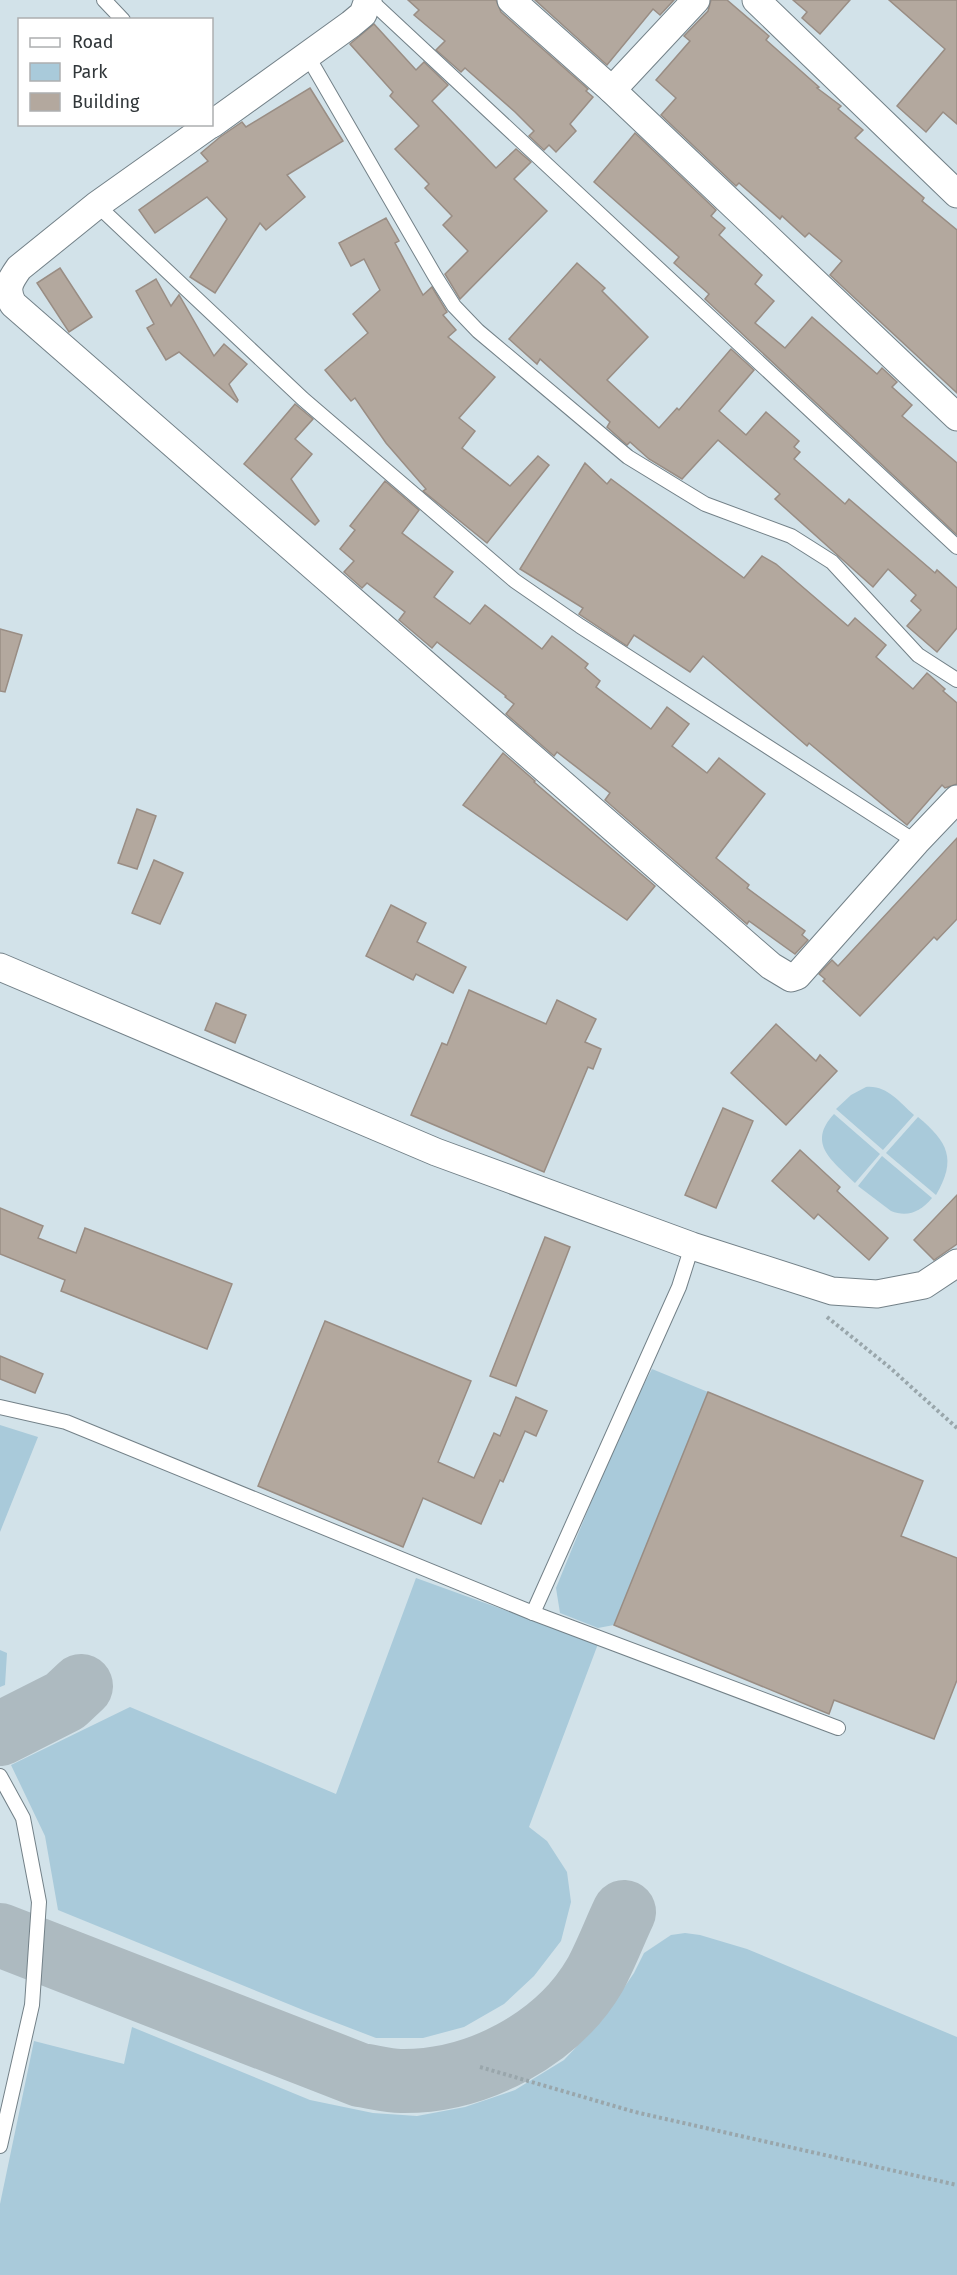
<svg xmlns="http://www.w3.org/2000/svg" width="957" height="2275" viewBox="0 0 957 2275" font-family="'Fira Sans',sans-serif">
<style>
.green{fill:#a9cada}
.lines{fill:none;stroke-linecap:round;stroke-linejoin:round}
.taxiway{stroke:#adbac0;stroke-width:64}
.building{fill:#b3a89e;stroke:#998d84;stroke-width:1.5}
.lane-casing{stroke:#738188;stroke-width:16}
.street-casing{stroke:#738188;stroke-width:29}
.path{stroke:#99a6ab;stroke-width:4;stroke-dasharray:3 3;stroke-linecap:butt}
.lane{stroke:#fff;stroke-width:14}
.street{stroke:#fff;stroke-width:27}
</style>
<rect width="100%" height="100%" fill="#d2e2e9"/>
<g class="green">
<path d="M866 1087C887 1085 899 1102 914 1115L883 1150 836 1109 851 1095Z"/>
<path d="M834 1114 880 1154 855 1183C833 1161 806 1144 834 1114Z"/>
<path d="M918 1117C948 1142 957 1159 936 1195L886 1153Z"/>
<path d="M882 1156 932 1198C921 1211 908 1218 891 1211L858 1186Z"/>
<path d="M652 1369 708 1392 614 1625 598 1628 560 1613 556 1588 623 1424Z"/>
<path d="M0 1425 38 1437 0 1532Z"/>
<path d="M416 1578 598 1644 529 1827 547 1841 567 1872 571 1902 561 1941 534 1976 504 2004 464 2027 423 2038H376L303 2010 58 1910 45 1836 11 1765 130 1707 336 1794Z"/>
<path d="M0 1650 7 1653 5 1685 0 1687Z"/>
<path d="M685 1933 700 1935 747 1949 957 2037V2275H0V2204L34 2041 124 2064 132 2027 310 2100 373 2113 417 2116 465 2107 515 2090 564 2060 602 2020 634 1973 644 1953 671 1935Z"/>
</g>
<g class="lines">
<g class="taxiway">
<path d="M0 1734 65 1701 81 1686"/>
<path d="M0 1935 360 2075C374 2077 388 2081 401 2081 476 2082 557 2040 595 1975 606 1955 614 1933 624 1912"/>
</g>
</g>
<g class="building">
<path d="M408 0H496L501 12 588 89 586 91 593 97 570 124 576 131 556 152 549 145 544 150 529 136 534 131 515 112 465 68 461 72 436 50 445 41 414 15 419 10Z"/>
<path d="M535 0H674L660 15 653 9 607 65Z"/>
<path d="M711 0H727L769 36 766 40 819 87 817 88 841 106 838 109 863 130 855 138 924 198 922 201 957 230V393L830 275 842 261 809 233 805 237 782 216 780 219 739 183 736 186 661 115 676 98 656 80 690 41 684 36 708 11Z"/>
<path d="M793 0H850L820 34 802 18 807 12Z"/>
<path d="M889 0H957V124L943 112 926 132 897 106 945 49Z"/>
<path d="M374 24 416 70 424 62 448 85 432 101 496 168 516 149 531 162 514 179 547 211 460 299 445 274 468 251 443 225 452 216 425 188 429 184 395 149 419 126 390 96 393 92 350 44Z"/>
<path d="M310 88 343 141 287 175 305 197 266 230 260 223 215 293 190 277 227 219 207 197 155 233 139 210 208 161 201 153 220 137 242 122 246 127Z"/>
<path d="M635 133 716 210 711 216 725 228 719 235 762 275 755 284 774 301 755 323 785 348 812 317 877 374 882 368 897 382 892 387 912 405 902 416 957 463V535L705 299 709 294 674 263 679 257 594 182Z"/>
<path d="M386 218 399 241 395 243 423 295 432 287 447 312 443 315 456 330 448 337 495 377 459 418 475 431 462 448 510 486 538 456 549 465 487 543 423 491 426 489 386 443 355 398 351 401 325 370 368 333 353 314 380 290 364 259 351 266 339 243Z"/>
<path d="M577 263 605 288 602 291 648 337 607 380 659 428 677 408 679 410 731 349 754 370 719 411 746 435 766 412 799 441 794 447 800 452 794 459 845 504 849 499 935 573 937 570 957 588V628L937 652 907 626 921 610 911 601 916 595 888 569 873 587 775 499 780 494 718 440 682 479 649 459 630 442 627 445 607 427 610 422 540 359 537 364 509 339Z"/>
<path d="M60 268 92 317 69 332 37 283Z"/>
<path d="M156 279 171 306 179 295 214 356 224 344 247 364 229 384 238 400 237 402 179 352 166 360 147 328 154 324 136 291Z"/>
<path d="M295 404 313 419 295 439 312 454 291 479 319 521 315 525 244 464Z"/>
<path d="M585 463 607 484 611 479 744 578 762 556 776 564 848 626 855 618 886 645 876 657 913 689 927 673 945 689 943 691 957 703V784L945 788 942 785 907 825 809 743 807 746 703 656 690 672 634 635 627 646 579 614 583 608 520 569Z"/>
<path d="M385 481 419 510 402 533 453 572 434 597 470 624 485 605 542 649 552 636 588 664 585 668 600 681 596 687 651 729 667 707 689 724 672 746 707 773 719 758 765 794 716 858 749 885 747 888 805 931 802 935 808 940 795 954 749 921 747 924 605 800 610 793 557 752 554 756 506 714 514 704 505 697 506 696 437 642 432 648 399 620 405 612 367 583 362 588 344 572 354 561 340 549 355 530 350 526Z"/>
<path d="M0 629 22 635 5 692 0 691Z"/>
<path d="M503 753 535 781 534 782 655 886 627 920 463 805Z"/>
<path d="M137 809 156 816 137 869 118 863Z"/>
<path d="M957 838V919L937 940 934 937 860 1016 823 981 825 979 819 974 832 960 838 966Z"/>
<path d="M154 860 183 873 160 924 132 913Z"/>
<path d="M391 905 426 923 417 942 466 967 453 993 416 974 413 980 366 956Z"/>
<path d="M469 990 546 1024 557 1000 596 1019 585 1042 601 1049 593 1069 588 1067 544 1172 411 1115 442 1043 447 1045Z"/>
<path d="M216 1003 246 1015 235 1043 205 1030Z"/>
<path d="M776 1024 816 1061 820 1055 837 1071 786 1125 731 1073Z"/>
<path d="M723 1108 753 1121 716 1208 685 1195Z"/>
<path d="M800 1150 840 1187 837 1191 888 1238 869 1260 818 1214 814 1219 772 1181Z"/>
<path d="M957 1195V1244L934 1260 914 1240Z"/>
<path d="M0 1208 43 1226 38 1238 76 1253 85 1228 232 1284 207 1349 61 1291 65 1280 0 1254Z"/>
<path d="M545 1237 570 1247 516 1386 490 1376Z"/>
<path d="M325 1321 471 1381 438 1462 474 1478 494 1433 500 1436 516 1397 547 1411 536 1436 525 1431 503 1482 500 1480 481 1524 423 1498 403 1547 258 1486Z"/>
<path d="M0 1356 43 1374 35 1393 0 1379Z"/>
<path d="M708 1392 923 1481 901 1536 957 1558V1680L934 1739 834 1700 829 1714 614 1625Z"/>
</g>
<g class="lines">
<g class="lane-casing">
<g id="lane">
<path d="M104 0 123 20"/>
<path d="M370 0 957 547"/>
<path d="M307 55 435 276 454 306 478 331 628 457 705 504 791 536 832 562 918 655 957 680"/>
<path d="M97 205 303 399 515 581 580 626 916 842"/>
<path d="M0 1407 66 1422 533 1613 838 1728"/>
<path d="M533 1613 679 1287 692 1246"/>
<path d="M0 1776 23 1818 39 1902 32 2005 0 2146"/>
</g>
</g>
<g class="street-casing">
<g id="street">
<path d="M511 0 612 90 957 417"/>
<path d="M756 0 957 194"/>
<path d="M612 90 696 0"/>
<path d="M211 124 97 205 19 268C9 282 5 289 13 304L771 966 791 978 797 976 916 842 957 799"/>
<path d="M212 124 351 24 363 14 368 0"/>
<path d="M0 967 436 1152 692 1246 832 1291 877 1294 924 1285 957 1263"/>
</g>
</g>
<g class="path">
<path d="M827 1317 888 1366 957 1428"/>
<path d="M480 2067 635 2112 957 2185"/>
</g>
<use href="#lane" class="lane"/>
<use href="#street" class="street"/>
</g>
<rect x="18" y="18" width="195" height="108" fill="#ffffff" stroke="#adafb0" stroke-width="1.5"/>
<rect x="30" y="38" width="30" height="9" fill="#ffffff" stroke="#adafb0" stroke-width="1.5"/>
<text x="72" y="48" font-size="18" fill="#31373a">Road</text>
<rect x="30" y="63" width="30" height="18" fill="#a9cada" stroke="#adafb0" stroke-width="1.5"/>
<text x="72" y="78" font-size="18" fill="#31373a">Park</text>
<rect x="30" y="93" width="30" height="18" fill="#b3a89e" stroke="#adafb0" stroke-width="1.5"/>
<text x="72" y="108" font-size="18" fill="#31373a">Building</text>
</svg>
